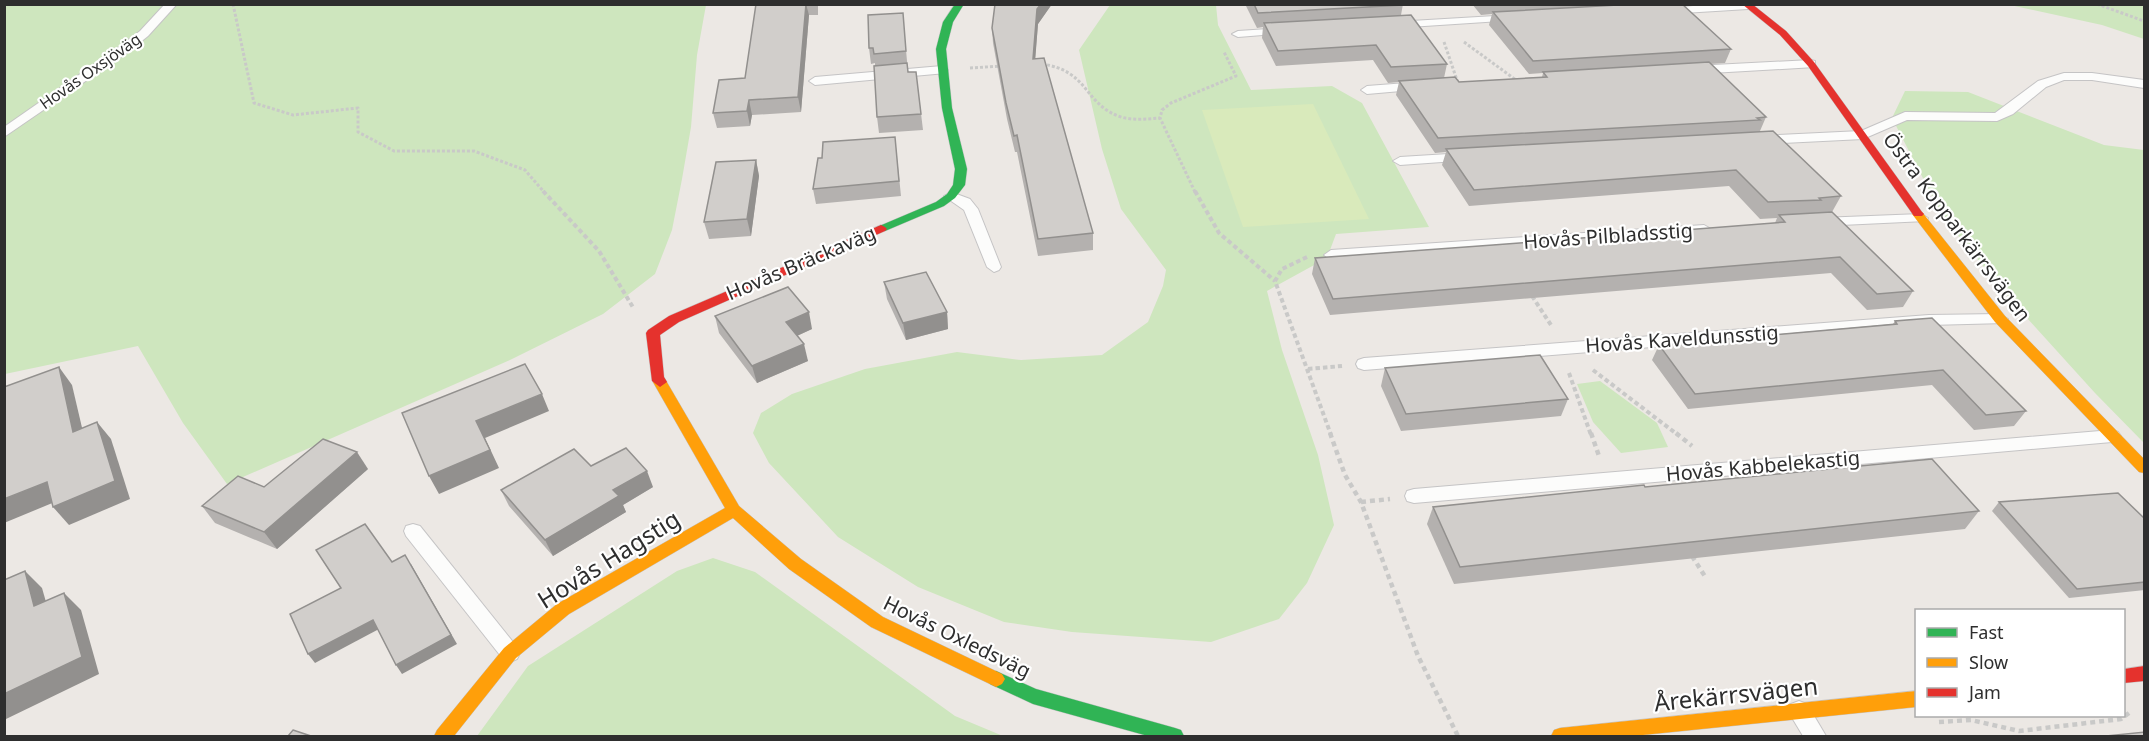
<svg xmlns="http://www.w3.org/2000/svg" width="2149" height="741" viewBox="0 0 2149 741" font-family="'Noto Sans',sans-serif">
<style>
.green{fill:#cee6be}
.pitch{fill:#d9eabb}
.lines{fill:none;stroke-linecap:round;stroke-linejoin:round}
.lane-casing{stroke:#c5c4c5;stroke-width:2}
.fast-casing{stroke:#c5c4c5;stroke-width:1}
.slow-casing{stroke:#c5c4c5;stroke-width:1}
.jam-casing{stroke:#c5c4c5;stroke-width:1}
.path-far2{stroke:#c9c9c8;stroke-width:3;stroke-dasharray:3 2;stroke-linecap:butt}
.path-far1{stroke:#c9c9c8;stroke-width:4;stroke-dasharray:4.5 3;stroke-linecap:butt}
.path{stroke:#c9c9c8;stroke-width:4.5;stroke-dasharray:5 4;stroke-linecap:butt}
.lane{fill:#fcfcfb;fill-rule:evenodd}
.fast{fill:#30b455;fill-rule:evenodd}
.slow{fill:#ff9f0a;fill-rule:evenodd}
.jam{fill:#e5322d;fill-rule:evenodd}
.wall{fill:#b4b1af}
.shaded-wall{fill:#92908e}
.building{fill:#d1cecb;stroke:#92908e;stroke-width:1.5}
.labels{text-anchor:middle;stroke-width:4.5;stroke-linejoin:round;paint-order:stroke}
.far-street-label{font-size:16px;fill:#2e2e2e;stroke:#fff}
.street-label{font-size:20px;fill:#2e2e2e;stroke:#fff}
.near-street-label{font-size:24px;fill:#2e2e2e;stroke:#fff}
</style>
<rect width="100%" height="100%" fill="#ece8e4"/>
<g class="green">
<path d="M4 5H706L697 55 691 127 682 179 672 230 655 274 603 314 510 360 227 484 183 423 138 346 5 374Z"/>
<path d="M1110 5H1216L1218 25 1251 90 1332 86 1362 103 1429 227 1336 234 1327 258 1267 291 1282 350 1318 455 1334 525 1307 583 1279 619 1211 642 1072 632 1004 622 918 587 838 537 769 463 753 433 761 413 792 394 865 369 957 352 1021 360 1102 355 1148 322 1163 286 1166 270 1121 209 1102 149 1079 50Z"/>
<path d="M2010 5H2144V39L2102 25Z"/>
<path d="M1905 91 1968 92 2104 145 2144 150V443L2095 393 2017 307 1943 217 1892 118Z"/>
<path d="M1600 381 1657 423 1668 447 1621 453 1593 422 1577 384Z"/>
<path d="M713 558 755 572 955 716 1003 736H477L528 666 677 571Z"/>
</g>
<path class="pitch" d="M1313 104 1369 219 1243 227 1202 110Z"/>
<g class="lines">
<g class="lane-casing">
<g id="lane">
<path d="M165 4H177L148 36 128 52 4 137V127L119 47 140 31Z"/>
<path d="M1719 4 1754 6 1748 9 1667 14 1661 11 1667 8Z"/>
<path d="M1512 15 1518 18 1516 20 1394 28 1388 25 1394 22Z"/>
<path d="M1285 28 1289 29V33L1238 37 1232 34 1238 31Z"/>
<path d="M1811 60 1815 61V67L1694 74 1688 70 1694 66Z"/>
<path d="M942 66 948 70 946 73 815 85 809 81 815 77Z"/>
<path d="M2064 73H2092L2144 80V88L2092 80H2064L2046 87 2013 114 1997 121 1907 120 1863 139 1760 144 1753 140 1760 136 1861 131 1905 112 1995 113 2038 81Z"/>
<path d="M1420 82 1426 86 1424 89 1367 94 1361 90 1367 86Z"/>
<path d="M1465 153 1472 157 1470 160 1400 165 1393 161 1400 157Z"/>
<path d="M951 192 970 199 978 209 1001 267 999 270 994 272 987 267 964 210 944 196Z"/>
<path d="M1921 214 1928 218 1926 221 1820 226 1813 222 1820 218Z"/>
<path d="M1704 225 1711 229 1709 232 1331 260 1324 255 1331 250Z"/>
<path d="M2000 314 2008 319 2006 323 1929 325 1364 370 1358 368 1356 364 1358 360 1364 358 1929 315Z"/>
<path d="M2112 430 2118 432 2121 436 2118 440 2112 442 1414 503 1407 501 1405 496 1407 491 1414 489Z"/>
<path d="M413 524 420 526 517 647 520 653 517 659 510 662 503 659 406 536 404 531 406 526Z"/>
<path d="M1799 701 1807 704 1826 736H1803L1788 711 1791 704Z"/>
</g>
</g>
<g class="fast-casing">
<g id="fast">
<path d="M955 4H964L953 22 946 49 952 108 967 169 965 185 955 198 944 206 885 231H877L875 229 877 227 936 202 947 194 953 185 955 169 942 108 936 49 943 22Z"/>
<path d="M996 671 1036 689 1175 728 1181 730 1184 736H1148L1033 704 990 684 987 679 990 674Z"/>
</g>
</g>
<g class="slow-casing">
<g id="slow">
<path d="M1918 211 1922 212 2005 316 2144 459V473L2139 472 1995 322 1912 214Z"/>
<path d="M660 377 665 379 739 506 801 559 883 617 1002 674 1005 679 1002 684 996 687 990 684 871 627 789 569 733 518 569 614 516 658 454 736H434L437 730 504 648 557 604 725 508 653 382Z"/>
<path d="M1916 691V707L1633 736H1551L1554 730 1560 728Z"/>
</g>
</g>
<g class="jam-casing">
<g id="jam">
<path d="M1742 4H1752L1786 31 1814 62 1922 212 1924 214 1922 216H1914L1808 66 1780 35Z"/>
<path d="M881 225 885 227 887 229 885 231 679 322 660 335 664 377 667 382 660 387 652 381 646 333 648 330 669 316Z"/>
<path d="M2144 666V681L2124 683V669Z"/>
</g>
</g>
<g class="path-far2">
<path d="M233 4 254 103 293 115 358 108V132L394 151H474L525 170 544 192"/>
<path d="M2097 4 2144 21"/>
<path d="M1444 42 1458 83"/>
<path d="M1464 42 1516 80"/>
<path d="M1042 64C1089 71 1083 102 1118 116 1131 121 1146 119 1160 118"/>
<path d="M970 68 1002 66"/>
<path d="M1195 192 1160 118 1162 110 1171 103 1236 76 1224 52"/>
</g>
<g class="path-far1">
<path d="M543 191 599 251 634 309"/>
<path d="M1195 191 1219 233 1275 281"/>
<path d="M1307 257 1282 269 1275 281 1331 435"/>
<path d="M1532 296 1551 325"/>
<path d="M1308 369 1342 366"/>
<path d="M1593 370 1678 435"/>
<path d="M1569 373 1591 435"/>
</g>
<g class="path">
<path d="M1330 433 1345 475 1361 502 1418 656 1458 736"/>
<path d="M1591 433 1599 456"/>
<path d="M1676 433 1692 446"/>
<path d="M1361 502 1390 499"/>
<path d="M1692 556 1706 578"/>
<path d="M1939 722 1971 720 2019 731 2121 719 2129 713"/>
</g>
<use href="#lane" class="lane"/>
<use href="#fast" class="fast"/>
<use href="#slow" class="slow"/>
<use href="#jam" class="jam"/>
</g>
<g class="wall">
<path d="M756 4H818V15H809L801 112 752 115 750 126 717 128 713 113 745 78Z"/>
<path d="M995 4H1052L1038 24 1035 59 1093 233V250L1038 256 1017 152H1015L1007 119 993 43 992 28Z"/>
<path d="M1245 4H1403L1401 15 1447 64 1444 78 1459 82 1542 77 1543 73 1529 74 1489 25 1492 14 1481 15 1472 4H1682L1731 49 1725 63 1710 64 1766 117 1760 131 1841 196 1832 212 1913 291 1903 307 1867 310 1831 273 1330 315 1312 274 1315 258 1493 245 1775 223 1777 218 1760 219 1729 186 1469 206 1442 165 1446 152 1435 153 1396 95 1399 82 1388 83 1373 60 1276 66 1262 38 1263 27 1257 28Z"/>
<path d="M904 28 908 72H916L923 130 879 133 877 117 875 66V63L871 64 869 48Z"/>
<path d="M895 137 901 196 816 204 813 189 822 158Z"/>
<path d="M756 160 759 176 751 236 709 239 704 222Z"/>
<path d="M884 282 947 312 948 329 906 340 887 299Z"/>
<path d="M715 316 812 329 797 336 808 361 757 383 719 333Z"/>
<path d="M1895 321 2026 411 2014 426 1974 430 1932 385 1688 409 1652 360 1659 345 1893 324Z"/>
<path d="M1385 368 1568 399 1561 416 1401 431 1381 386Z"/>
<path d="M368 469 277 549 215 523 202 506 264 487Z"/>
<path d="M653 487 623 505 626 512 553 556 509 506 501 490Z"/>
<path d="M1645 487 1979 511 1965 529 1454 584 1427 524 1433 507Z"/>
<path d="M1999 502 2145 519V590L2069 598 1992 511Z"/>
</g>
<g class="shaded-wall">
<path d="M806 4 809 15 801 112 798 97Z"/>
<path d="M1041 4H1052L1038 24 1034 75 1033 59 1037 9Z"/>
<path d="M749 100 752 115 750 126 747 111Z"/>
<path d="M756 160 759 176 751 236 747 219Z"/>
<path d="M809 312 812 329 790 339 786 322Z"/>
<path d="M947 312 948 329 906 340 903 323Z"/>
<path d="M804 344 808 361 757 383 752 366Z"/>
<path d="M59 367 72 385 87 449 73 432Z"/>
<path d="M542 394 549 411 485 438 499 468 439 494 429 476 476 421Z"/>
<path d="M97 422 111 439 130 499 69 525 53 507Z"/>
<path d="M357 452 368 469 277 549 264 532Z"/>
<path d="M647 471 653 487 623 505 626 512 553 556 545 540 613 490Z"/>
<path d="M47 482 62 499 4 523V499Z"/>
<path d="M411 564 457 644 402 674 396 665Z"/>
<path d="M25 571 42 588 52 623 34 606Z"/>
<path d="M64 593 81 610 99 674 4 720V694Z"/>
<path d="M373 620 379 629 315 663 308 654Z"/>
</g>
<g class="building">
<path d="M756 4H806L798 97 749 100 747 111 713 113 719 80 745 78Z"/>
<path d="M995 4H1041L1037 9 1033 59 1044 58 1093 233 1038 239 1017 135 1014 136 1006 103 992 28Z"/>
<path d="M1254 4H1403V5L1258 13Z"/>
<path d="M1636 4H1682L1731 49 1533 61 1493 12Z"/>
<path d="M903 13 906 51 874 54 873 48H869L868 15Z"/>
<path d="M1411 15 1447 64 1391 67 1376 45 1278 51 1264 23Z"/>
<path d="M1709 62 1766 117 1757 118 1760 120 1438 138 1399 81 1455 77 1459 82 1547 77 1543 72Z"/>
<path d="M907 63 908 72H916L921 114 877 117 874 66Z"/>
<path d="M1773 131 1841 196 1819 198 1821 200 1768 202 1736 170 1474 190 1446 149Z"/>
<path d="M895 137 899 181 813 189 818 158H822L823 142Z"/>
<path d="M756 160 747 219 704 222 716 162Z"/>
<path d="M1832 212 1913 291 1877 294 1840 257 1333 299 1315 258 1493 245 1785 222 1779 215Z"/>
<path d="M926 272 947 312 903 323 884 282Z"/>
<path d="M788 287 809 312 786 322 804 344 752 366 715 316Z"/>
<path d="M1932 318 2026 411 1986 415 1943 370 1695 394 1659 345 1897 324 1895 321Z"/>
<path d="M1540 355 1568 399 1406 414 1385 368Z"/>
<path d="M525 364 542 394 476 421 490 450 429 476 402 413Z"/>
<path d="M59 367 73 432 97 422 115 481 53 507 47 482 4 499V387Z"/>
<path d="M323 439 357 452 264 532 202 506 238 476 264 487Z"/>
<path d="M626 448 647 471 613 490 619 496 545 540 501 490 574 449 591 466Z"/>
<path d="M1932 459 1979 511 1460 567 1433 507 1644 485 1645 487Z"/>
<path d="M2118 493 2145 519V582L2077 589 1999 502Z"/>
<path d="M365 524 392 562 405 555 451 635 396 665 373 620 308 654 290 614 341 588 316 550Z"/>
<path d="M25 571 34 606 64 593 82 657 4 694V580Z"/>
<path d="M293 730 311 736H288Z"/>
<path d="M2145 732V736H2106Z"/>
</g>
<g class="labels">
<g class="far-street-label">
<text transform="translate(90 71) rotate(-35)" y="6">Hovås Oxsjöväg</text>
</g>
<g class="street-label">
<text transform="translate(1957 227) rotate(53)" y="7">Östra Kopparkärrsvägen</text>
<text transform="translate(1608 236) rotate(-4)" y="7">Hovås Pilbladsstig</text>
<text transform="translate(801 263) rotate(-23)" y="7">Hovås Bräckaväg</text>
<text transform="translate(1682 339) rotate(-4)" y="7">Hovås Kaveldunsstig</text>
<text transform="translate(1763 466) rotate(-5)" y="7">Hovås Kabbelekastig</text>
<text transform="translate(957 637) rotate(26)" y="7">Hovås Oxledsväg</text>
</g>
<g class="near-street-label">
<text transform="translate(609 560) rotate(-32)" y="8">Hovås Hagstig</text>
<text transform="translate(1736 695) rotate(-6)" y="8">Årekärrsvägen</text>
</g>
</g>
<rect width="2149" height="741" fill="none" stroke="#2e2e2e" stroke-width="12"/>
<rect x="1915" y="609" width="210" height="108" fill="#ffffff" stroke="#ababab" stroke-width="1.5"/>
<rect x="1927" y="628" width="30" height="9" fill="#30b455" stroke="#ababab" stroke-width="1.5"/>
<text x="1969" y="639" font-size="18" fill="#2e2e2e">Fast</text>
<rect x="1927" y="658" width="30" height="9" fill="#ff9f0a" stroke="#ababab" stroke-width="1.5"/>
<text x="1969" y="669" font-size="18" fill="#2e2e2e">Slow</text>
<rect x="1927" y="688" width="30" height="9" fill="#e5322d" stroke="#ababab" stroke-width="1.5"/>
<text x="1969" y="699" font-size="18" fill="#2e2e2e">Jam</text>
</svg>
